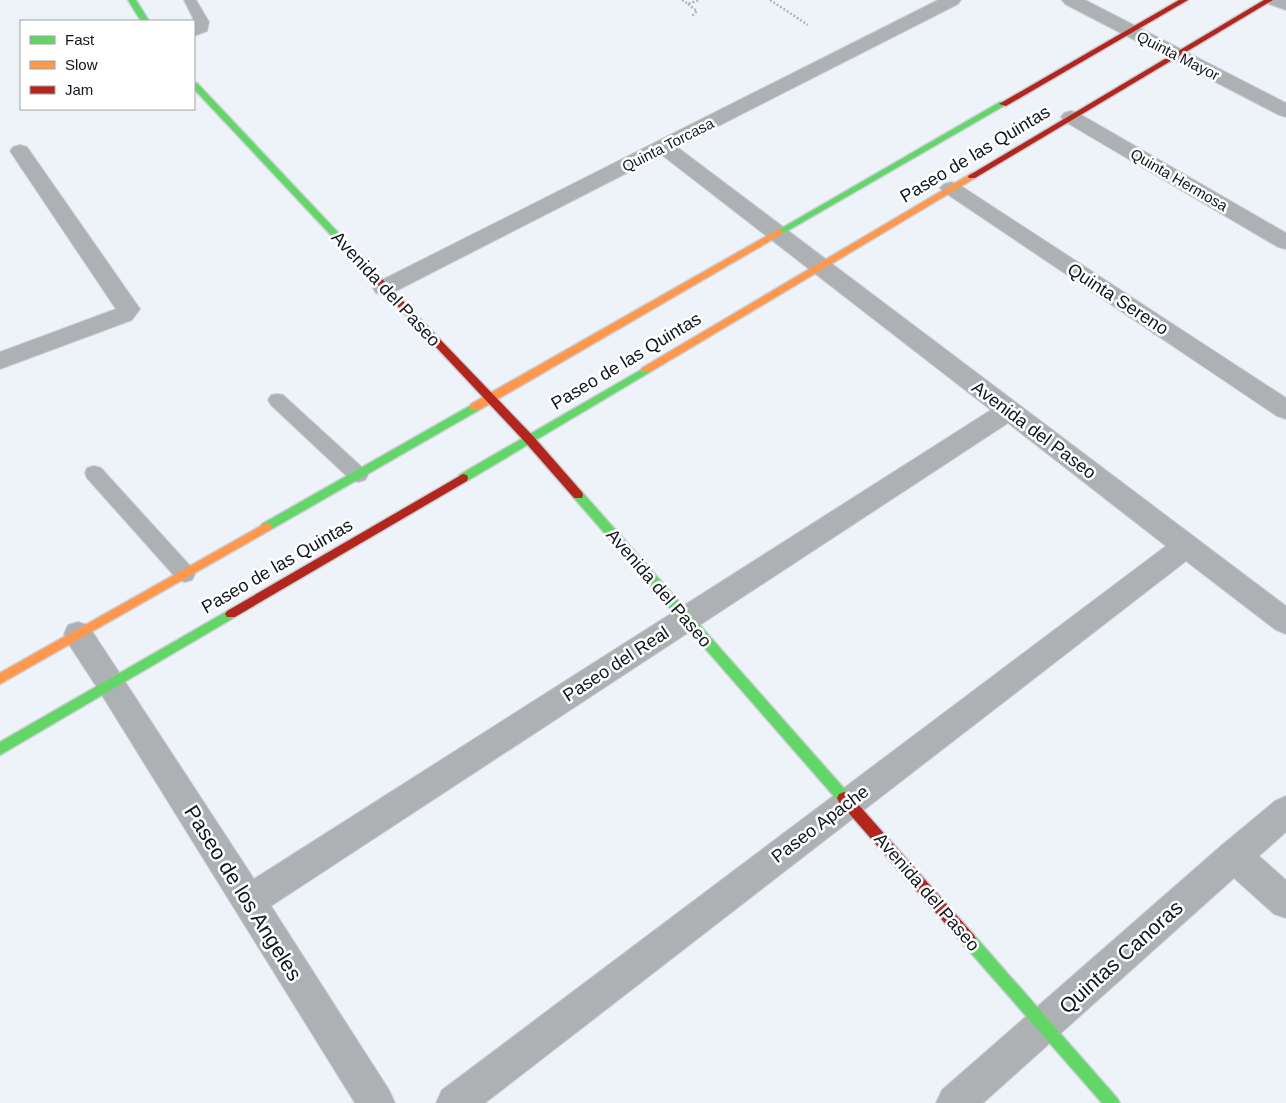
<svg xmlns="http://www.w3.org/2000/svg" width="1286" height="1103" viewBox="0 0 1286 1103" font-family="Arial,sans-serif">
<style>
.lines{fill:none;stroke-linecap:round;stroke-linejoin:round}
.lane-casing{stroke:#cbd0d6;stroke-width:2}
.street-casing{stroke:#cbd0d6;stroke-width:2}
.fast-casing{stroke:#cbd0d6;stroke-width:3}
.slow-casing{stroke:#cbd0d6;stroke-width:3}
.jam-casing{stroke:#cbd0d6;stroke-width:3}
.path{stroke:#b2b6ba;stroke-width:2.5;stroke-dasharray:2 2;stroke-linecap:butt}
.lane{fill:#aeb1b4;fill-rule:evenodd}
.street{fill:#aeb1b4;fill-rule:evenodd}
.fast{fill:#63d668;fill-rule:evenodd}
.slow{fill:#ff974d;fill-rule:evenodd}
.jam{fill:#b3261e;fill-rule:evenodd}
.labels{text-anchor:middle;stroke-width:5;stroke-linejoin:round;paint-order:stroke}
.far-street-label{font-size:15px;fill:#11161d;stroke:#fff}
.street-label{font-size:18px;fill:#11161d;stroke:#fff}
.near-street-label{font-size:21px;fill:#11161d;stroke:#fff}
</style>
<rect width="100%" height="100%" fill="#eef3fa"/>
<g class="lines">
<g class="lane-casing">
<g id="lane">
<path d="M184 0H196L209 22 207 31 194 36 195 22Z"/>
<path d="M277 394 283 395 365 470 368 475 365 480 358 482 351 480 271 405 268 400 271 395Z"/>
<path d="M94 466 101 468 192 568 195 574 192 580 185 582 178 580 87 478 85 473 87 468Z"/>
</g>
</g>
<g class="street-casing">
<g id="street">
<path d="M938 0H961L958 4 677 147 1286 606V634L1276 630 1186 561 485 1103H436L442 1090 1166 546 1008 423 271 906 389 1090 395 1103H355L100 692 68 643 64 634 68 625 78 622 88 625 254 879 991 410 662 155 392 293 384 295 376 293 373 288 376 283Z"/>
<path d="M1062 0H1085L1286 103V117L1279 115 1065 4Z"/>
<path d="M1266 0H1286V10L1269 4Z"/>
<path d="M1071 111 1078 113 1286 233V249L1278 247 1064 121 1061 117 1064 113Z"/>
<path d="M20 145 27 147 140 309 132 320 0 369V352L116 309 10 151 13 147Z"/>
<path d="M951 182 958 184 1286 398V419L1277 416 944 192 940 188 944 184Z"/>
<path d="M1286 796V832L1259 856 1286 880V918L1274 914 1234 878 983 1103H936L942 1090 1222 845 1275 801Z"/>
</g>
</g>
<g class="fast-casing">
<g id="fast">
<path d="M128 0H136L149 21H141Z"/>
<path d="M194 83H197L381 278V282H375L194 89Z"/>
<path d="M1000 102 1007 104 782 234 779 235 775 232Z"/>
<path d="M646 367 651 370 650 372 467 481H459L458 478 459 475Z"/>
<path d="M475 403 480 407 479 410 270 530H262L260 527 262 524Z"/>
<path d="M578 491 582 492 849 794 851 798 849 802 844 804 839 802 574 498 573 495Z"/>
<path d="M231 609 235 611 237 614 235 617 0 755V742Z"/>
<path d="M969 933 974 935 1117 1098 1120 1103H1102L964 945 962 940 964 935Z"/>
</g>
</g>
<g class="slow-casing">
<g id="slow">
<path d="M972 173 975 174V178L650 372H642L641 370 642 368Z"/>
<path d="M779 229 783 232 782 234 479 410H471L470 407 471 404Z"/>
<path d="M266 523 270 524 272 527 270 530 0 684V673Z"/>
</g>
</g>
<g class="jam-casing">
<g id="jam">
<path d="M1179 0H1188L1006 106 999 104Z"/>
<path d="M1264 0H1273L975 178H969L968 176Z"/>
<path d="M378 277 381 278 533 436 582 492 583 495 582 498H574L525 442 375 282 373 280Z"/>
<path d="M463 474 467 475 468 478 467 481 235 617H227L225 614 227 611Z"/>
<path d="M844 792 849 794 974 935 976 940 974 945 969 947 964 945 839 802 837 798 839 794Z"/>
</g>
</g>
<g class="path">
<path d="M682 0 688 4 699 0"/>
<path d="M770 0 808 25"/>
<path d="M688 4 697 11 692 16"/>
</g>
<use href="#lane" class="lane"/>
<use href="#street" class="street"/>
<use href="#fast" class="fast"/>
<use href="#slow" class="slow"/>
<use href="#jam" class="jam"/>
</g>
<g class="labels">
<g class="far-street-label">
<text transform="translate(1178 56) rotate(27)" y="5">Quinta Mayor</text>
<text transform="translate(668 145) rotate(-27)" y="5">Quinta Torcasa</text>
<text transform="translate(1179 180) rotate(30)" y="5">Quinta Hermosa</text>
</g>
<g class="street-label">
<text transform="translate(975 154) rotate(-31)" y="6">Paseo de las Quintas</text>
<text transform="translate(386 289) rotate(47)" y="6">Avenida del Paseo</text>
<text transform="translate(1118 299) rotate(33)" y="6">Quinta Sereno</text>
<text transform="translate(626 361) rotate(-31)" y="6">Paseo de las Quintas</text>
<text transform="translate(1034 430) rotate(37)" y="6">Avenida del Paseo</text>
<text transform="translate(277 566) rotate(-30)" y="6">Paseo de las Quintas</text>
<text transform="translate(659 588) rotate(49)" y="6">Avenida del Paseo</text>
<text transform="translate(616 664) rotate(-33)" y="6">Paseo del Real</text>
<text transform="translate(820 824) rotate(-37)" y="6">Paseo Apache</text>
<text transform="translate(927 892) rotate(49)" y="6">Avenida del Paseo</text>
</g>
<g class="near-street-label">
<text transform="translate(243 893) rotate(58)" y="7">Paseo de los Angeles</text>
<text transform="translate(1121 957) rotate(-42)" y="7">Quintas Canoras</text>
</g>
</g>
<rect x="20" y="20" width="175" height="90" fill="#ffffff" stroke="#a0a2a5"/>
<rect x="30" y="36" width="25" height="8" fill="#63d668" stroke="#a0a2a5"/>
<text x="65" y="45" font-size="15" fill="#11161d">Fast</text>
<rect x="30" y="61" width="25" height="8" fill="#ff974d" stroke="#a0a2a5"/>
<text x="65" y="70" font-size="15" fill="#11161d">Slow</text>
<rect x="30" y="86" width="25" height="8" fill="#b3261e" stroke="#a0a2a5"/>
<text x="65" y="95" font-size="15" fill="#11161d">Jam</text>
</svg>
